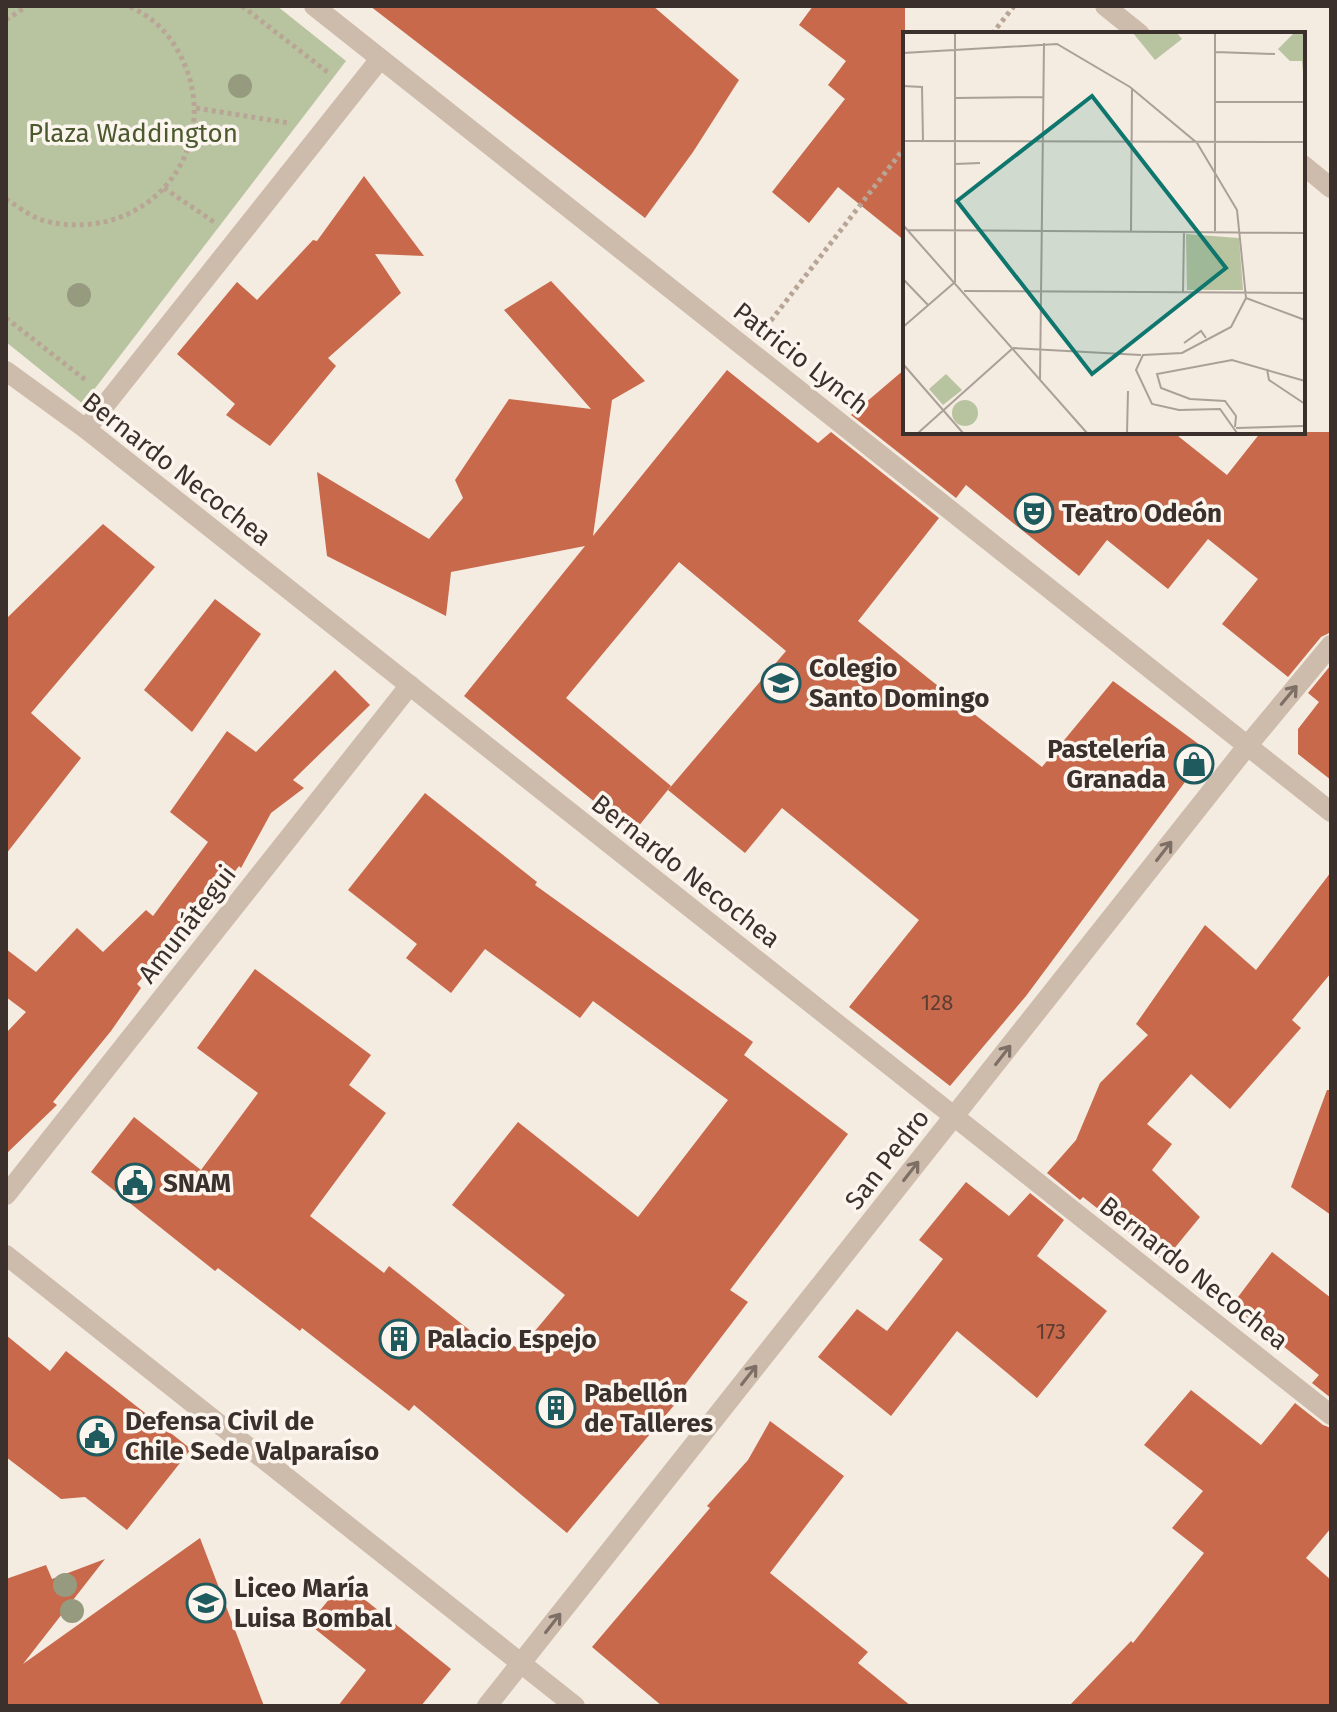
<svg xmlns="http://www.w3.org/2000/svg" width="1337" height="1712" viewBox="0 0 1337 1712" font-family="'Fira Sans',sans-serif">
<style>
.green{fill:#b8c4a0}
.building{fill:#c8694b}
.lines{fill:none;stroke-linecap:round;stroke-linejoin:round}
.path{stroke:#b9a596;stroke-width:5;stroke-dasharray:4 4;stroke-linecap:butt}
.minor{stroke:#cdbbac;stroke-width:20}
.tree{fill:#969b7f}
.oneway{stroke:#7d6f65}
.labels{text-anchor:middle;stroke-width:7;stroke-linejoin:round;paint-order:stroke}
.number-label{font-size:22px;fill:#5e3e33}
.park-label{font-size:26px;fill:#4a5a2e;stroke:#fbf5ee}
.street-label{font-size:26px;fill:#3b302b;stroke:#fbf5ee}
.poi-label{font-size:26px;font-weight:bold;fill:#3b302b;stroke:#fbf5ee;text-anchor:start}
.inset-road{fill:none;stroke:#aaa098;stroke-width:2}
.view{fill:#0f766e;fill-opacity:0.15;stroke:#0f766e;stroke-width:4}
.inset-edge{fill:none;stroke:#3b302b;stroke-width:4}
</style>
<rect width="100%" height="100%" fill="#f4ebe1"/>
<path class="green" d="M6 6H277L346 61 83 404 6 342Z"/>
<g class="building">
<path d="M370 6H653L739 80 693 152 645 218Z"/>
<path d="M813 6H905V241L838 187 809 223 772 192 845 99 828 85 846 61 799 25Z"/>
<path d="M364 176 424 256 375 254 401 293 328 358 336 366 270 446 226 415 235 404 177 354 237 282 257 300 313 240 317 241Z"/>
<path d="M551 281 645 381 612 400 593 536 727 370 818 443 831 432 939 518 858 621 928 678 1042 767 1113 681 1208 751 1026 996 950 1086 849 1007 919 920 782 808 745 853 668 790 786 651 679 562 566 698 671 786 633 833 464 696 585 546 451 572 446 616 327 556 317 472 429 539 463 498 455 480 509 399 591 409 504 310Z"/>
<path d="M905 369V432H1173L1227 475 1261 432H1331V632L1321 637 1288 677 1222 624 1258 579 1208 539 1168 589 1107 540 1079 576 966 485 956 498 851 415Z"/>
<path d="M103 524 155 567 31 713 81 758 6 854V619Z"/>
<path d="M215 599 261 634 192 732 144 690Z"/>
<path d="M1331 665V780L1298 754V729L1319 702 1308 693Z"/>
<path d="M335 670 370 705 293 780 304 788 271 813 241 868 239 866 198 920 194 917 137 984 141 988 111 1031 53 1102 57 1105 6 1154V1033L26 1012 6 997V949L36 972 77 928 103 952 146 910 153 916 208 842 170 812 227 731 256 752Z"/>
<path d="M425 793 537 882 535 885 753 1042 744 1055 848 1134 730 1290 748 1302 678 1394 681 1397 567 1533 414 1405 409 1411 302 1328 300 1331 218 1268 215 1271 91 1172 134 1117 201 1170 258 1093 197 1048 255 969 371 1055 349 1085 386 1113 310 1216 384 1273 389 1266 492 1348 502 1336 519 1350 565 1295 452 1205 518 1122 638 1217 728 1100 593 1001 580 1018 485 949 451 993 406 958 417 944 348 890Z"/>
<path d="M1331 872V973L1292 1020 1301 1028 1230 1109 1191 1074 1147 1124 1172 1144 1152 1170 1200 1217 1164 1261 1083 1197 1080 1200 1047 1173 1076 1140 1100 1083 1148 1035 1136 1024 1205 925 1256 970Z"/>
<path d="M1327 1090H1331V1215L1291 1187Z"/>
<path d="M966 1182 1009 1216 1030 1193 1064 1220 1037 1256 1107 1311 1037 1398 957 1331 891 1416 818 1357 857 1309 887 1331 943 1259 919 1240Z"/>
<path d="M1272 1252 1331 1298V1398L1312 1383 1319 1375 1232 1305Z"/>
<path d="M6 1335 50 1371 66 1351 191 1449 127 1530 85 1497 61 1499 6 1457Z"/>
<path d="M1191 1390 1261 1445 1295 1403 1323 1425 1331 1428V1528L1306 1558 1331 1580V1706H1069L1131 1641 1133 1643 1204 1553 1172 1528 1203 1491 1144 1445Z"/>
<path d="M770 1421 844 1476 770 1573 868 1652 858 1663 911 1706H662L592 1647 710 1508 707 1506 748 1460Z"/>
<path d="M200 1538 264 1706H6V1579L46 1565 52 1579 105 1559 23 1664Z"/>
<path d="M343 1582 451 1669 421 1706H338L366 1670 309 1624Z"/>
</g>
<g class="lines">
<g class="path">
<path d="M242 6 330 74"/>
<path d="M6 20 27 6"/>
<path d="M992 34 1014 6"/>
<path d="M196 108 289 123"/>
<path d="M164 188 214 222"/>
<path d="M6 199C16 205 27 214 37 218 54 225 74 226 92 224 174 214 219 128 180 55 169 33 152 16 128 6"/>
<path d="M6 318 88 382"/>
<path d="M766 327 905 147"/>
</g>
<g class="minor">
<path d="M314 6 1331 812"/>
<path d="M1105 6 1140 34"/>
<path d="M1303 165 1331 188"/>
<path d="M6 371 86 429 1331 1415"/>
<path d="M86 429 380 59"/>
<path d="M6 1195 410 685"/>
<path d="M6 1255 575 1706"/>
<path d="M487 1706 1248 745 1331 645"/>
</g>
</g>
<g class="tree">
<circle cx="240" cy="86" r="12"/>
<circle cx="79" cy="295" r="12"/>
<circle cx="65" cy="1585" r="12"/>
<circle cx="72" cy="1611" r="12"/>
</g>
<defs><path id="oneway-shaft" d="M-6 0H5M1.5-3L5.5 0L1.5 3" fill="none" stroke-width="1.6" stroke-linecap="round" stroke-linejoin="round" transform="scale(2)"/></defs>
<g class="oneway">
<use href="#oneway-shaft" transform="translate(1289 695) rotate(-50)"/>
<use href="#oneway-shaft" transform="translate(1164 851) rotate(-52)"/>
<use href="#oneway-shaft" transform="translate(1003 1055) rotate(-52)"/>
<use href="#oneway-shaft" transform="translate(911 1171) rotate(-52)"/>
<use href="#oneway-shaft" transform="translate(749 1375) rotate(-52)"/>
<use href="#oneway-shaft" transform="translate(553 1623) rotate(-52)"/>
</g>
<defs>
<g id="theatre-ring" transform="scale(2)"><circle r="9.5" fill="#fbf5ee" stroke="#1f5a5e" stroke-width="1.5"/><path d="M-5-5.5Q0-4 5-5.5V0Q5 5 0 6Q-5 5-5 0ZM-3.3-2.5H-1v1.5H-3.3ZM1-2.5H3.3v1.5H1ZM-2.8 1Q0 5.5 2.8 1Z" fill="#1f5a5e"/></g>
<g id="school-ring" transform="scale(2)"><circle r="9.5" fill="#fbf5ee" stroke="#1f5a5e" stroke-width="1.5"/><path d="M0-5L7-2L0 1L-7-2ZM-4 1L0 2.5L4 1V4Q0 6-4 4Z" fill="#1f5a5e"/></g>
<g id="shop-ring" transform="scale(2)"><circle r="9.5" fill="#fbf5ee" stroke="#1f5a5e" stroke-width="1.5"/><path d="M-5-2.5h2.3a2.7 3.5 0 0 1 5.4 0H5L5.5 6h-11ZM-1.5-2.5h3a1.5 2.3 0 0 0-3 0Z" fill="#1f5a5e"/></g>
<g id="civic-ring" transform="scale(2)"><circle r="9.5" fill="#fbf5ee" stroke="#1f5a5e" stroke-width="1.5"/><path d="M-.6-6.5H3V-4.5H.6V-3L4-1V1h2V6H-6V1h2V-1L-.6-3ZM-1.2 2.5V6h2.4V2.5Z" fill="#1f5a5e"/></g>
<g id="building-ring" transform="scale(2)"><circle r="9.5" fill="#fbf5ee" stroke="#1f5a5e" stroke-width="1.5"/><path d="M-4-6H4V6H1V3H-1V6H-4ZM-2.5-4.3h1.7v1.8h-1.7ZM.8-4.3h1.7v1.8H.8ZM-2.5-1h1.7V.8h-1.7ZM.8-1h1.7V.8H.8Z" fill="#1f5a5e"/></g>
</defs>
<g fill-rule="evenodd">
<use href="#theatre-ring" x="1034" y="513"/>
<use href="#school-ring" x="781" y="683"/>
<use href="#shop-ring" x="1194" y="764"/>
<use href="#civic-ring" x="135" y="1183"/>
<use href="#building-ring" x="399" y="1339"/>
<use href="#building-ring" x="556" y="1408"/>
<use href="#civic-ring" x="97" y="1436"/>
<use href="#school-ring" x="206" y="1603"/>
</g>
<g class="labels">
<g class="number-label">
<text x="937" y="1010">128</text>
<text x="1051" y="1339">173</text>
</g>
<g class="park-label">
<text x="133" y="142">Plaza Waddington</text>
</g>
<g class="street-label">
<text transform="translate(801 358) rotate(38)" y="9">Patricio Lynch</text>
<text transform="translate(177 469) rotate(38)" y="9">Bernardo Necochea</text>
<text transform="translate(686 871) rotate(38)" y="9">Bernardo Necochea</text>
<text transform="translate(187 924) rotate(-52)" y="9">Amunátegui</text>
<text transform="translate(887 1159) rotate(-52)" y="9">San Pedro</text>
<text transform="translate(1194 1273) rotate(38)" y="9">Bernardo Necochea</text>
</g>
<g class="poi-label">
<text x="1062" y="522">Teatro Odeón</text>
<text x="809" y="677">Colegio<tspan x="809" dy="30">Santo Domingo</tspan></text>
<text x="1166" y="758" text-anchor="end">Pastelería<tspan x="1166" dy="30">Granada</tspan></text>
<text x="163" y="1192">SNAM</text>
<text x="427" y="1348">Palacio Espejo</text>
<text x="584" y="1402">Pabellón<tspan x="584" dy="30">de Talleres</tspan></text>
<text x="125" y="1430">Defensa Civil de<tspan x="125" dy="30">Chile Sede Valparaíso</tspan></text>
<text x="234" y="1597">Liceo María<tspan x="234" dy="30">Luisa Bombal</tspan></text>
</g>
</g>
<g transform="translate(903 32)">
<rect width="402" height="402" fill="#f4ebe1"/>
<path d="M230 1H274L279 7 252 28ZM391 1H402V64L399 29H387L375 17ZM283 202 336 206 340 258H284ZM43 342 59 358 40 373 26 357ZM49 381a13 13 0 1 1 26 0a13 13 0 1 1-26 0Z" fill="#b8c4a0"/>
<path class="inset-road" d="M312 1V199M312 20 372 22M0 21 154 12 227 55 294 111 334 178 343 266 328 295 279 321 240 323 233 338 249 372 276 378 317 377 334 401M0 54 19 55 20 109M52 66 140 65M311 70H402M0 109 402 110M52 132 77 131M0 193 184 401M4 198 402 201M228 200 229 56M0 247 25 273M61 259 402 261M280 260 281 200M343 266 402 288M0 295 52 250V1M281 311 298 299 303 306M110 316 238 323M0 332 60 401M364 337 366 348 402 372M137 348 141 11M332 395 333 384 322 369 287 367 258 356 254 342 329 328 402 349M333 396 401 394M15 401 110 316M224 401 225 359"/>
<path class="view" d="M189 64 323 236 189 342 54 169Z"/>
<rect width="402" height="402" class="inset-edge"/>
</g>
<rect width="1337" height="1712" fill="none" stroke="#3b302b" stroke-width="16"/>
</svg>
